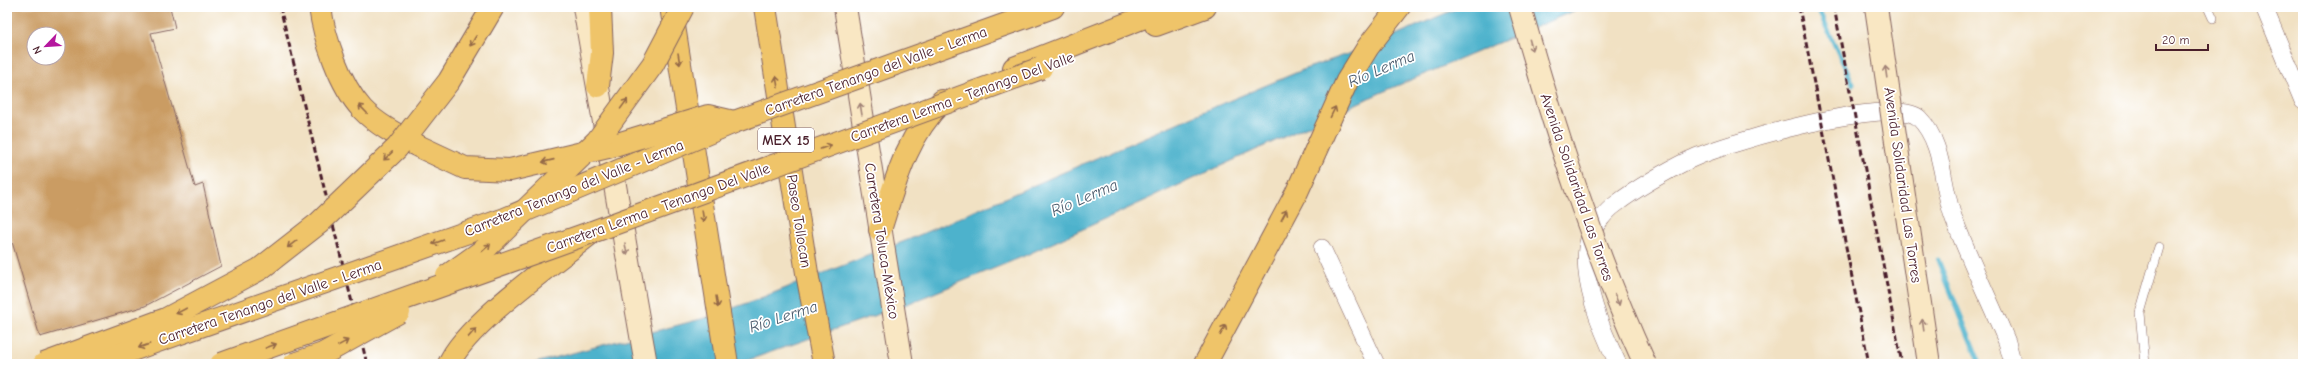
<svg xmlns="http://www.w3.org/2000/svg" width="2310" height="371" viewBox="0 0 2310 371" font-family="'Comic Neue',sans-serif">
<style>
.water{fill:#4db2cc;stroke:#4c687c}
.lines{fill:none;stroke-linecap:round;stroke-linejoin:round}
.stream{stroke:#4db2cc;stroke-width:5}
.building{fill:#ca9c63;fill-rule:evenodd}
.service-casing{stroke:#846360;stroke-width:10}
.minor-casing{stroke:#846360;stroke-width:18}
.secondary-casing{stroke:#846360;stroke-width:24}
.trunk-casing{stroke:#846360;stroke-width:24}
.motorway-casing{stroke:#846360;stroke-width:24}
.service{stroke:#fff;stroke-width:9}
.minor{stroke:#fff;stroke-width:17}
.secondary{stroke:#f9e7c3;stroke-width:22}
.trunk{stroke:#efc469;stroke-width:22}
.motorway{stroke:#efc469;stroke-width:22}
.rail{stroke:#4a1f2b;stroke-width:3;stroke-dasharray:6 3;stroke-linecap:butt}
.secondary-bridge-casing{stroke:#846360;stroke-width:24;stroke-linecap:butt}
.motorway-bridge-casing{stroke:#846360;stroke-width:24;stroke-linecap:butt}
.secondary-bridge{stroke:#f9e7c3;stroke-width:22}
.motorway-bridge{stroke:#efc469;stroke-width:22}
.oneway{stroke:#946947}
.oneway2{stroke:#a28377}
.labels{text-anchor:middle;stroke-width:3.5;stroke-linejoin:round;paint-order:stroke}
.shield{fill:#fff;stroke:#80626b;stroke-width:1}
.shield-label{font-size:14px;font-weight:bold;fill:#4a1f2b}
.street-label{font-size:15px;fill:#4a1f2b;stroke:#fff}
.water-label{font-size:16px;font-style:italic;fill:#4b5a6b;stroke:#fff}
</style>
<rect width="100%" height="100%" fill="#fff"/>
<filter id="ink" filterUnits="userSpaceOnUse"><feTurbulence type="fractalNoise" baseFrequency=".025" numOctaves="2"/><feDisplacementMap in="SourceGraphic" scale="8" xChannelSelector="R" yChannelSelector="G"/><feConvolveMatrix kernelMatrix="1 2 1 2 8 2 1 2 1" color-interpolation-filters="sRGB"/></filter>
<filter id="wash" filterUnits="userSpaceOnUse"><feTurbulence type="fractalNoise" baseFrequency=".012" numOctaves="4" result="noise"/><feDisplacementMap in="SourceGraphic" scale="16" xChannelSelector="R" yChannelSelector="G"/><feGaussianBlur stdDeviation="0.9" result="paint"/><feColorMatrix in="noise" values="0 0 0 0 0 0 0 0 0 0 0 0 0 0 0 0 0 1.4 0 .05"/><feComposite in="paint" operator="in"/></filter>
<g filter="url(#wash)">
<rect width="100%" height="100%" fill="#f1e1c3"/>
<path class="water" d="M1460 7H1583L1380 93 1022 257 907 304 757 357 737 364H531L705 318 753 301 910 239 1207 110 1305 69 1368 47Z"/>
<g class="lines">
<g class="stream">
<path d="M1817 7 1853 84"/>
<path d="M1938 260 1980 364"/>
</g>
</g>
<g id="blocks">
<path class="building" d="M7 7H170L175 28 151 33 195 187 203 184 221 266 145 306 40 337 10 235 7 236ZM34 34H58V58H34Z"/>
</g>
</g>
<g filter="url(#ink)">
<use href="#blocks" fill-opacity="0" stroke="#846360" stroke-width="1"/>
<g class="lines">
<g class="service-casing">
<g id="service">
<path d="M2208 7 2213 18"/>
<path d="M2145 364 2140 313 2159 247"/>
</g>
</g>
<g class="minor-casing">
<g id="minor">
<path d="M2264 7 2303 101"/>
<path d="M1322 248 1376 364"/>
<path d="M1618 364C1602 331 1578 276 1589 239 1593 227 1606 211 1616 204 1634 190 1668 170 1689 160 1721 144 1895 94 1919 118 1945 144 1941 187 1954 219 1970 261 1990 301 2007 342L2013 364"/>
</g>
</g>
<g class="secondary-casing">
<g id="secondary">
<path d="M584 7 646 364"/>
<path d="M845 7 902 364"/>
</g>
</g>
<g class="trunk-casing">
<g id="trunk">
<path d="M765 7 807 273 824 364"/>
<path d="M672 13 727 364"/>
<path d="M598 86 602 53 600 7"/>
</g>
</g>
<g class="motorway-casing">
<g id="motorway">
<path d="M320 7C324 38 340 85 362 109 377 125 399 136 418 146"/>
<path d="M1012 22 1053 7"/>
<path d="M1156 25 1205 7"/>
<path d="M1014 68 1170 7"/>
<path d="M880 230C895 183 906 137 942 101"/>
<path d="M449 364C464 326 555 262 590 234"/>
<path d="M1205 364 1296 194 1347 81 1368 47 1399 7"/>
</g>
</g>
<use href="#service" class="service"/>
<use href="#minor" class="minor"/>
<use href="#secondary" class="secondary"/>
<use href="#trunk" class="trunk"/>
<use href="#motorway" class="motorway"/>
<g class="rail">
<path d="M280 7 367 364"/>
<path d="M1799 7 1869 364"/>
<path d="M1834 7 1902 364"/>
</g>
<g class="secondary-bridge-casing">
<g id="secondary-bridge">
<path d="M1520 7C1554 128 1593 250 1645 364"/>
<path d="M1876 7 1929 364"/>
</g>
</g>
<g class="motorway-bridge-casing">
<g id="motorway-bridge">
<path d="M418 146 465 168 510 170 608 147 708 116 734 122"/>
<path d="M447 276 485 249 597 141 653 64 683 7"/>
<path d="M44 364 166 319 260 269 319 223 397 148 449 81 493 7"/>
<path d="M92 364 505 219 734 122 1012 22"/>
<path d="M221 364 592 232 1041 68"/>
<path d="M294 364 323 354 399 312"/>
</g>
</g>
<use href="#secondary-bridge" class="secondary-bridge"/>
<use href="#motorway-bridge" class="motorway-bridge"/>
</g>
<defs><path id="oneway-shaft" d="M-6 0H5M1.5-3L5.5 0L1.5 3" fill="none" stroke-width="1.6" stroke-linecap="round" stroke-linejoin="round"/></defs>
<g class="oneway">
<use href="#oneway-shaft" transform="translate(473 41) rotate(121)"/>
<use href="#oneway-shaft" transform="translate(679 59) rotate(81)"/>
<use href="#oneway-shaft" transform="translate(777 82) rotate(-99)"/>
<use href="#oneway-shaft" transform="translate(624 104) rotate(-54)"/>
<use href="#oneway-shaft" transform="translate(363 109) rotate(-134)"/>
<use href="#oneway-shaft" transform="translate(1333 112) rotate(-64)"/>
<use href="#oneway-shaft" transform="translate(826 147) rotate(-20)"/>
<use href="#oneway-shaft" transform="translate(388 156) rotate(136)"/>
<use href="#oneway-shaft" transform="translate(548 161) rotate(167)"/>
<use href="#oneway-shaft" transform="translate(1284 215) rotate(-62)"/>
<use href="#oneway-shaft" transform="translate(703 216) rotate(81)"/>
<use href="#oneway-shaft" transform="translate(438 242) rotate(160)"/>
<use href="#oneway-shaft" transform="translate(292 244) rotate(142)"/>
<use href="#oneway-shaft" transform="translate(486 248) rotate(-41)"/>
<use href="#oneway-shaft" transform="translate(717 302) rotate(81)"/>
<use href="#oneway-shaft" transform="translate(181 311) rotate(152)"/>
<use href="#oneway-shaft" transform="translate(1223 330) rotate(-62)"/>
<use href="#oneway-shaft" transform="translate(472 333) rotate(-48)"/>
<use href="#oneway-shaft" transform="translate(343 343) rotate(-29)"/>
<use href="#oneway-shaft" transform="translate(144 346) rotate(161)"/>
<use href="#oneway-shaft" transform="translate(271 346) rotate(-20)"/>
</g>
<g class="oneway2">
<use href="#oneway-shaft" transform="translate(1531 45) rotate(74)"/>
<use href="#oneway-shaft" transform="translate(1886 72) rotate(-98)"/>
<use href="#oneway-shaft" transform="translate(861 109) rotate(-99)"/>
<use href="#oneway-shaft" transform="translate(626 249) rotate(80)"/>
<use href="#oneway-shaft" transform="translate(1617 300) rotate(67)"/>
<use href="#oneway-shaft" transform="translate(1923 325) rotate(-98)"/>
</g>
</g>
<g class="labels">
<rect class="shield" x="758" y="128" width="56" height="24" rx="3"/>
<g class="shield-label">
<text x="786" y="145">MEX 15</text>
</g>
<g class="street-label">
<text transform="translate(876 71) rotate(-20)" y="5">Carretera Tenango del Valle - Lerma</text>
<text transform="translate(962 97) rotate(-20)" y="5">Carretera Lerma - Tenango Del Valle</text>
<text transform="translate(1903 185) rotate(82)" y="5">Avenida Solidaridad Las Torres</text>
<text transform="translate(1577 187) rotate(71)" y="5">Avenida Solidaridad Las Torres</text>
<text transform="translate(574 188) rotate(-22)" y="5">Carretera Tenango del Valle - Lerma</text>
<text transform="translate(658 208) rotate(-20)" y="5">Carretera Lerma - Tenango Del Valle</text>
<text transform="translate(799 221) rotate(81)" y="5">Paseo Tollocan</text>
<text transform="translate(882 241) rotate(81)" y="5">Carretera Toluca-México</text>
<text transform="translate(270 302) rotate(-19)" y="5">Carretera Tenango del Valle - Lerma</text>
</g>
<g class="water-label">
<text transform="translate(1381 68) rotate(-23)" y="6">Río Lerma</text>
<text transform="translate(1084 197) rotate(-23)" y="6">Río Lerma</text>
<text transform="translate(783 316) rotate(-18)" y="6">Río Lerma</text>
</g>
</g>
<rect width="2310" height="371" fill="none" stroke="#fff" stroke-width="24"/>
<g transform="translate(46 46) rotate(245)"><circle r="19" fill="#ffffff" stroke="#b7a5aa"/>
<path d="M0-3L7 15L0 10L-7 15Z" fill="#b5179e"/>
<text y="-6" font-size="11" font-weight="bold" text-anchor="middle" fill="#4a1f2b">N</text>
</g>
<path d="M2156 44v6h52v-6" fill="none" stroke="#4a1f2b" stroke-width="2"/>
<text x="2162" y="44" font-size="12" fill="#4a1f2b" stroke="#ffffff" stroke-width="3" paint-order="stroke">20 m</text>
</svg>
